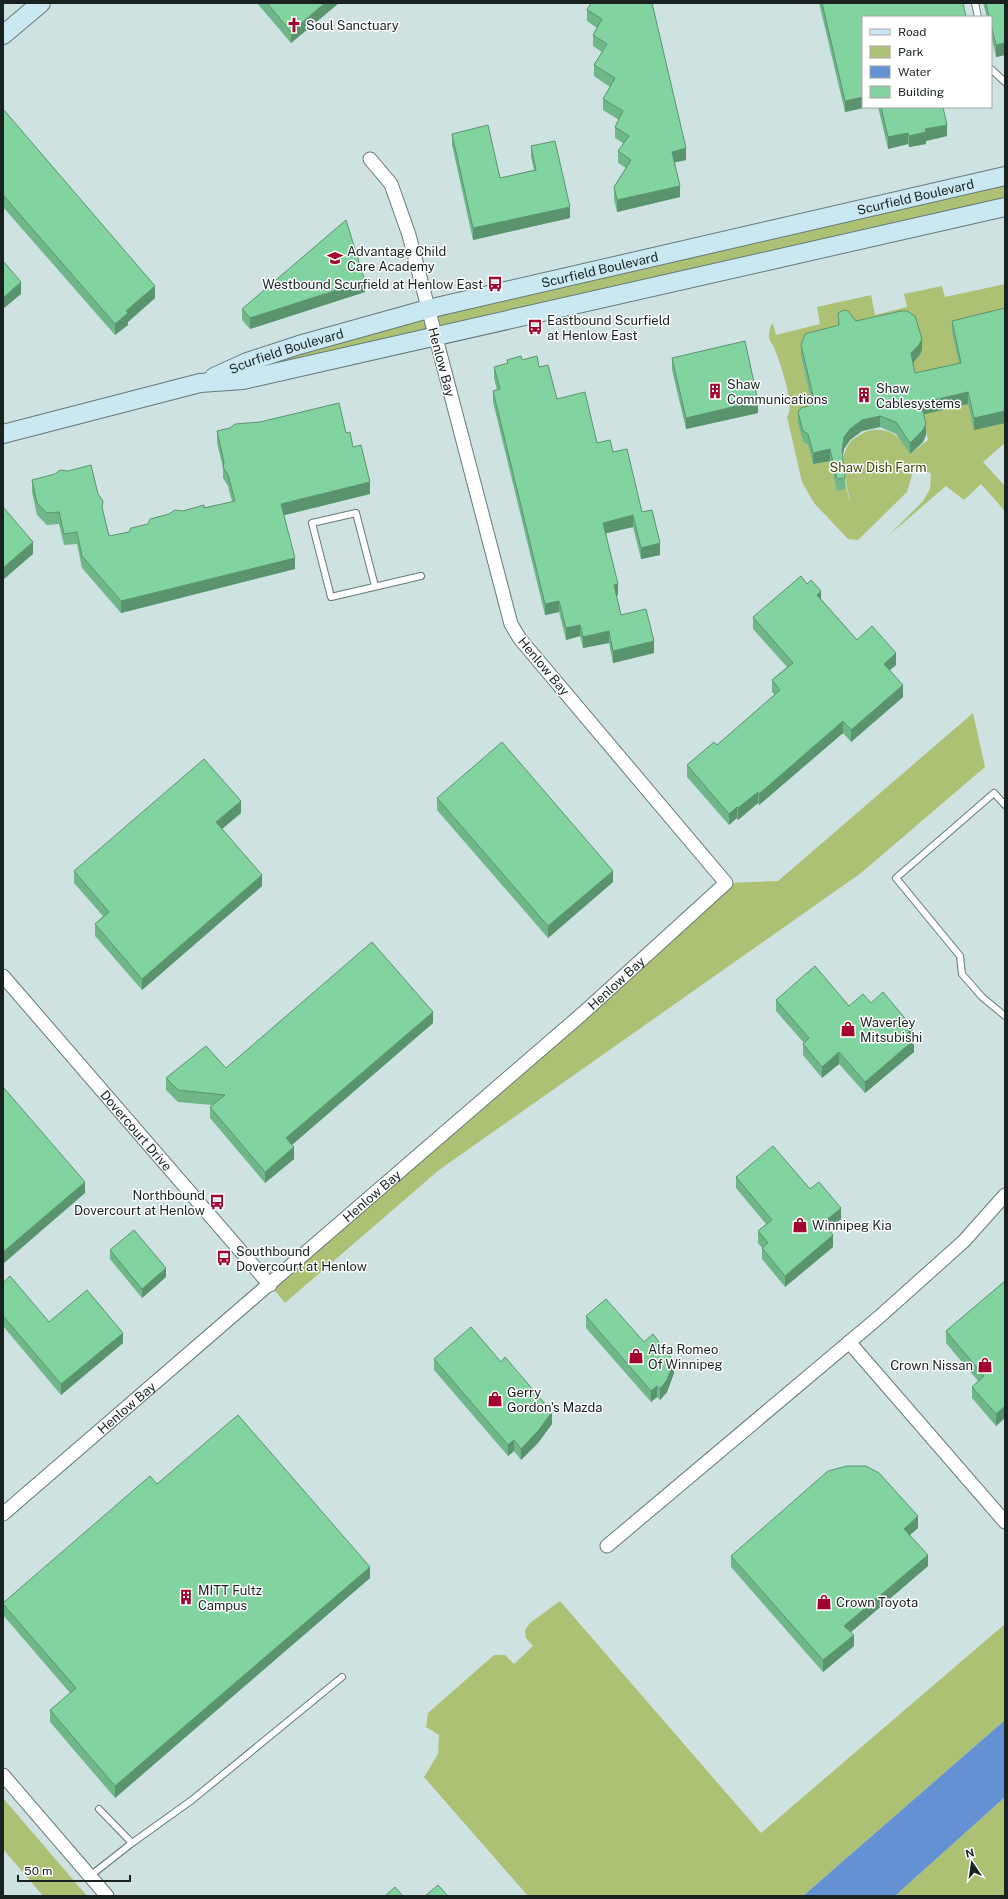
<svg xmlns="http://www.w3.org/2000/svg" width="1008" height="1899" viewBox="0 0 1008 1899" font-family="'Public Sans',sans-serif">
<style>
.green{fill:#adc175}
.water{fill:#6491d4}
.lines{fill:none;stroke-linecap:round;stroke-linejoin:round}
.lane-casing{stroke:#667977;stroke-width:8}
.street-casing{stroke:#667977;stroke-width:15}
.secondary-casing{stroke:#667977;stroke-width:20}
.lane{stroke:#fff;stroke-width:6}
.street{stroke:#fff;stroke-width:13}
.secondary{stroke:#c9e8f2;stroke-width:18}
.wall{fill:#6fb689}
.shaded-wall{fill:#5a946f}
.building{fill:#81d49f;stroke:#5a946f}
.labels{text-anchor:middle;stroke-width:3;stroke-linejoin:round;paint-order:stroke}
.poi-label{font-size:13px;fill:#192121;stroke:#fff;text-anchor:start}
.street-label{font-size:13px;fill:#192121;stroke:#fff}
.park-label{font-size:13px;fill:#3a4707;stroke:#fff}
</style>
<rect width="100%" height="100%" fill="#cee3e1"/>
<g class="green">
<path d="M1005 176V207L243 380 247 362Z"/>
<path d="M1005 284V320L962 380 918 396 910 361 916 360 919 356 838 327 801 356 815 416 798 424 803 442 808 445 813 464 830 461 831 467 843 470 850 504C849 488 841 471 844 455 846 447 850 440 858 436 880 422 899 432 910 454L928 440 919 405 966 398 1005 423V443L983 462 1005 486V511L981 484 964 500 946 486 888 536 923 501 930 489 931 473 914 468 907 492 858 540 848 539 814 503 802 482 787 417C796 405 779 360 773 345 767 339 769 333 771 325L773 324 776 335 820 324 817 307 871 295 875 315 907 307 904 294 942 286 945 297Z"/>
<path d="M973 713 985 767 861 873 439 1170 285 1303 270 1285 726 883 778 881Z"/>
<path d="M560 1601 761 1833 1005 1624V1720L803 1896H528L424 1777 438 1754 439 1735 426 1727 428 1713 494 1655H505L514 1664 533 1646 526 1638 525 1630 530 1623Z"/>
<path d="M1005 1797V1896H895L896 1895Z"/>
<path d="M3 1798 87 1896H43L3 1849Z"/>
</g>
<path class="water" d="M1005 1720V1797L896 1895 803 1896Z"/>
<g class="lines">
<g class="lane-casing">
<g id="lane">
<path d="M975 3 978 17"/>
<path d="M991 69 1005 82"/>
<path d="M375 586 356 513 312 523 331 597 421 576"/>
<path d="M1005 805 994 793 896 878 960 956 962 974 982 997 1005 1016"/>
<path d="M132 1843 192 1800 342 1677"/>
<path d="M90 1876 132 1843 99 1809"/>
</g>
</g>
<g class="street-casing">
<g id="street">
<path id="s1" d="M3 976 270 1285"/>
<path d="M849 1342 1005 1522"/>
<path id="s2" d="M3 1514 582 1014 726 883 520 639 511 624 409 235 391 184 370 159"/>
<path d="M607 1546 878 1318 964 1241 1005 1195"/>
<path d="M3 1775 107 1896"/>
</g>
</g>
<g class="secondary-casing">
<g id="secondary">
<path d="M3 35 41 3"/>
<path id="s3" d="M214 377 247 362 299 345 428 309 1005 176"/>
<path d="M3 434 200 383 243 380 1005 207"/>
</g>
</g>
<use href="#lane" class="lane"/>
<use href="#street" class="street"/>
<use href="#secondary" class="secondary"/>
</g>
<g class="wall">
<path d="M257 3H339L291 43Z"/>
<path d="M652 3 686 160 674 162 680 197 617 212 614 199V187L626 168 618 163V151L624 144 615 138V127L619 120 603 110V99L610 87 594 76V65L602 52 593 46V35L597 28 587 21V10Z"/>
<path d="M819 3H963L863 107H868L845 112Z"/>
<path d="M983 3H1005V55L996 57 991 35V17H987Z"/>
<path d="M878 107H943L947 136 926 141V144L909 147 908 144 888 149Z"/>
<path d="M3 109 155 298 128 322V325L115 335 3 207Z"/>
<path d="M452 134 500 178 534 170 531 157V146L570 218 473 240 452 145Z"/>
<path d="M365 292 250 329 242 320V309Z"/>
<path d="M1005 308V423L974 430 968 404 924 414 926 435 923 442 910 454 896 434 880 427 862 431 850 440 844 449 842 457 845 478V489L837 491 830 461 813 464 808 445 803 442 798 424V412L812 405 801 356V345L838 325V313L922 350 919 356 913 363 915 373 959 363 952 332V321Z"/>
<path d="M672 358 758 413 686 429 672 370Z"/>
<path d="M507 360H522L539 367 557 399 597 443 613 452 642 512 660 555 641 559 633 527 606 533 618 595 616 596 621 615 654 653 613 663 609 643 583 648 580 636 566 640 559 612 545 615 493 402V391L497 390 494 378V367L507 364Z"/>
<path d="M217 431 346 433 353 447 370 494 284 515 295 569 121 613 82 568 77 544 64 545 59 524 47 525 37 515 32 492V480L98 494 103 512 109 536 129 532 148 524 183 511 204 508 232 502 228 486 223 478V468L217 443Z"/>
<path d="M821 599 857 640 896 665 890 670 903 697 851 742 843 733 759 805 758 803 738 820 737 818 729 825 687 777V765L717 745 775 695 772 692V680L787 667 753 629V617Z"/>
<path d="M437 798 613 882 548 938 437 810Z"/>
<path d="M241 813 222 829 262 886 142 990 95 936V924L103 916 74 883V871Z"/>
<path d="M776 1000 849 1006 871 1003 913 1040 914 1052 865 1093 839 1064 822 1078 803 1055V1044L804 1043 776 1011Z"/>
<path d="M433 1023 292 1145 294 1159 265 1183 210 1118V1107L212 1105 178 1102 166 1090V1078L226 1068Z"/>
<path d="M736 1177 810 1189 841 1219 828 1230 833 1247 785 1287 762 1259V1248L758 1243V1231L766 1224 736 1188Z"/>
<path d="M110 1250 166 1277 142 1298 110 1259Z"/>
<path d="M1005 1281V1418L996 1426 972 1398V1387L978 1381 946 1343V1331Z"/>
<path d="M3 1283 49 1322 123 1343 61 1395 3 1326Z"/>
<path d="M586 1316 644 1342 674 1373 667 1392 660 1400 657 1397 651 1402 586 1328Z"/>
<path d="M434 1359 552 1424 538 1443 521 1460 514 1451 508 1456 434 1370Z"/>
<path d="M157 1484 370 1578 115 1798 50 1722V1710L70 1693 3 1615V1603Z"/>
<path d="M918 1528 910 1535 928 1566 851 1632 854 1646 823 1672 731 1567V1556Z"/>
</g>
<g class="shaded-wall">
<path d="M325 3H339L291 43V32Z"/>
<path d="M1005 43V55L996 57V45Z"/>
<path d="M863 97V107H868L845 112V101Z"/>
<path d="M947 125V136L926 141V144L909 147V136L925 129Z"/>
<path d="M908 133V144L888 149V137Z"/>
<path d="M686 148V160L672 163V152Z"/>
<path d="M680 186V197L617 212V200Z"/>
<path d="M570 207V218L473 240V228Z"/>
<path d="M365 281V292L250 329V318Z"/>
<path d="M21 282V294L3 309V298Z"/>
<path d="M155 286V298L128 322V325L115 335V324L126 311Z"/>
<path d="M922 339V350L919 356 911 365V353Z"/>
<path d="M968 392V404L921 415V403Z"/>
<path d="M758 401V413L686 429V418Z"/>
<path d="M1005 411V423L974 430V418Z"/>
<path d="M880 416V427L862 431 850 440 844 449 842 461V450L844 437 850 429 862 420Z"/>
<path d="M926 424V435L923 442 910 454V443Z"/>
<path d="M830 449V461L813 464V453Z"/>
<path d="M370 482V494L281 516V504Z"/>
<path d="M633 515V527L603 534V523Z"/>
<path d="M33 542V554L3 580V568Z"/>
<path d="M660 543V555L641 559V548Z"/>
<path d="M295 558V569L121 613V601Z"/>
<path d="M618 584V595L614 596V585Z"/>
<path d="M821 591V603L817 595Z"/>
<path d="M559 601V612L545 615V604Z"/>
<path d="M580 625V636L566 640V628Z"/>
<path d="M609 631V643L583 648V637Z"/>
<path d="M654 641V653L613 663V651Z"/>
<path d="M896 653V665L884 675V664Z"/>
<path d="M903 685V697L851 742V730Z"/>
<path d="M843 721V733L759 805V794Z"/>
<path d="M758 792V803L738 820V808Z"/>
<path d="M241 801V813L216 834V822Z"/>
<path d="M737 807V818L729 825V814Z"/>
<path d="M613 871V882L548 938V926Z"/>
<path d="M262 875V886L142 990V979Z"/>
<path d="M433 1012V1023L286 1150V1138Z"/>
<path d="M913 1028V1040L907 1045V1033Z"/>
<path d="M914 1040V1052L865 1093V1082Z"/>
<path d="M839 1052V1064L822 1078V1067Z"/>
<path d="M294 1147V1159L265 1183V1172Z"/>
<path d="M85 1182V1193L3 1264V1252Z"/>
<path d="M841 1208V1219L823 1234V1223Z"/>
<path d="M833 1235V1247L785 1287V1276Z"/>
<path d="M166 1268V1277L142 1298V1289Z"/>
<path d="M123 1333V1343L61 1395V1384Z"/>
<path d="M674 1361V1373L667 1392 660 1400V1389Z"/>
<path d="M657 1386V1397L651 1402V1391Z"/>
<path d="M1005 1406V1418L996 1426V1414Z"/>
<path d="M552 1412V1424L538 1443 521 1460V1449Z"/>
<path d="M514 1440V1451L508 1456V1445Z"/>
<path d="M918 1516V1528L904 1540V1529Z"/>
<path d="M928 1555V1566L844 1638V1626Z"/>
<path d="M370 1567V1578L115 1798V1786Z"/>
<path d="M854 1635V1646L823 1672V1660Z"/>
</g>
<g class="building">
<path d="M267 3H325L291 32Z"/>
<path d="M591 3H652L686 148 672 152 680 186 617 200 614 187 631 160 618 151 629 136 615 127 623 111 603 99 615 78 594 65 607 44 593 35 602 19 587 10Z"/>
<path d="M822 3H963L966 17H863V97L845 101Z"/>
<path d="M986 3H1005V43L996 45 991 24V17H989Z"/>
<path d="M881 107H943L947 125 925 129 926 132 909 136 908 133 888 137Z"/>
<path d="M3 109 155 286 126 311 128 313 115 324 3 195Z"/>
<path d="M488 125 500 178 536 170 531 146 555 141 570 207 473 228 452 134Z"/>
<path d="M346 220 365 281 250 318 242 309Z"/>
<path d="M3 261 21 282 3 298Z"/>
<path d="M1005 308V411L974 418 968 392 921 403 926 424 923 430 910 443 896 422 880 416 862 420 850 429 844 437 842 450 845 478 837 479 830 449 813 453 808 434 803 431 798 412 801 408 815 404 801 345 805 334 839 325 838 313 844 310 848 311 856 321 901 311H907L915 316 922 339 919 345 911 353 915 373 961 363 952 321Z"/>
<path d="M745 341 758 401 686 418 672 358Z"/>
<path d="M521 356 522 360 537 356 539 367 548 365 557 399 585 392 597 443 610 440 613 452 627 449 642 512 652 510 660 543 641 548 633 515 603 523 618 584 614 585 621 615 646 609 654 641 613 651 609 631 583 637 580 625 566 628 559 601 545 604 493 391 500 389 494 367 508 363 507 360Z"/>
<path d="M339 403 346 433 350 432 353 447 361 445 370 482 281 504 295 558 121 601 82 556 77 532 64 534 59 512 47 513 37 503 32 480 55 474 60 470 68 471 91 465 98 494 103 501 102 507 109 536 129 532 131 528 148 524 150 519 169 514 175 510 183 511 204 505V508L235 501 228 475 223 467 224 462 217 431 230 428 235 424 260 422Z"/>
<path d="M3 507 33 542 3 568Z"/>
<path d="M801 576 807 584 811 580 821 591 817 595 857 640 872 626 896 653 884 664 903 685 851 730 843 721 759 794 758 792 738 808 737 807 729 814 687 765 714 742 717 745 780 690 772 680 793 663 753 617Z"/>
<path d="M502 742 613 871 548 926 437 798Z"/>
<path d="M204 759 241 801 216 822 262 875 142 979 95 924 109 912 74 871Z"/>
<path d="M372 942 433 1012 286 1138 294 1147 265 1172 210 1107 225 1095 178 1090 166 1078 206 1046 226 1068Z"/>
<path d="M815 966 849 1006 863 994 871 1003 883 992 913 1028 907 1033 914 1040 865 1082 839 1052 822 1067 803 1044 809 1038 776 1000Z"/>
<path d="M3 1087 85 1182 3 1252Z"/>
<path d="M773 1146 810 1189 819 1182 841 1208 823 1223 833 1235 785 1276 762 1248 768 1243 758 1231 772 1220 736 1177Z"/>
<path d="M134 1230 166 1268 142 1289 110 1250Z"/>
<path d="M10 1276 49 1322 87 1290 123 1333 61 1384 3 1316V1283Z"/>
<path d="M1005 1281V1406L996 1414 972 1387 984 1376 946 1331Z"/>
<path d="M606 1299 644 1342 653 1334 674 1361 667 1380 660 1389 657 1386 651 1391 586 1316Z"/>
<path d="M471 1327 501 1362 505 1357 552 1412 538 1431 521 1449 514 1440 508 1445 434 1359Z"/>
<path d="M238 1415 370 1567 115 1786 50 1710 76 1688 3 1604V1603L150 1476 157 1484Z"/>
<path d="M847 1466H866L879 1473 918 1516 904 1529 928 1555 844 1626 854 1635 823 1660 731 1556 828 1471Z"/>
<path d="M438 1885 448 1896H425Z"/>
<path d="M395 1887 403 1896H385Z"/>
</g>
<defs>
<g id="church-bare" transform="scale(1.2)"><path d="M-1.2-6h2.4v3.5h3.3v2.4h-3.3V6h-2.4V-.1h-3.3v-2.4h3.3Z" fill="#a3042d" stroke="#fff" stroke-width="2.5" paint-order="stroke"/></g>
<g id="school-bare" transform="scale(1.2)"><path d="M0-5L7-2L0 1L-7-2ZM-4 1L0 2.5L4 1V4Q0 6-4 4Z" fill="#a3042d" stroke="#fff" stroke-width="2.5" paint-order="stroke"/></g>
<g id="bus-bare" transform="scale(1.2)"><path d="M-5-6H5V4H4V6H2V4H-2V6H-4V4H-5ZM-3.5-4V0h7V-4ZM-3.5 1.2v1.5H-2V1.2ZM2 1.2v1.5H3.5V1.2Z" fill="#a3042d" stroke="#fff" stroke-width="2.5" paint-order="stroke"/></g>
<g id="building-bare" transform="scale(1.2)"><path d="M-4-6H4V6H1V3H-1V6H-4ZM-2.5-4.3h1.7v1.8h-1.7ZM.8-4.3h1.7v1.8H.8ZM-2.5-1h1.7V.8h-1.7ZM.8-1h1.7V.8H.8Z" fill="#a3042d" stroke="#fff" stroke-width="2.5" paint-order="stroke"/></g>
<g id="shop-bare" transform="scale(1.2)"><path d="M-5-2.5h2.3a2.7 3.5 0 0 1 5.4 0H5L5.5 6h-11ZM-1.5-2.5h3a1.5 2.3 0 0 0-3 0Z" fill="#a3042d" stroke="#fff" stroke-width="2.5" paint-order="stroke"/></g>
</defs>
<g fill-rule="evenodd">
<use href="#church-bare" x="294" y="25"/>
<use href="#school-bare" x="335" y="258"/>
<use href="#bus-bare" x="495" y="284"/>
<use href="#bus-bare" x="535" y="327"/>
<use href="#building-bare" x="715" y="391"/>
<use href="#building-bare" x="864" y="395"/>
<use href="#shop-bare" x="848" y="1029"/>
<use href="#bus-bare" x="217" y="1202"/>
<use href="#shop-bare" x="800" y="1225"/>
<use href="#bus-bare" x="224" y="1258"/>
<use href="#shop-bare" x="636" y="1356"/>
<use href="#shop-bare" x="985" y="1365"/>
<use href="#shop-bare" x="495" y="1399"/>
<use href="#building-bare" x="186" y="1597"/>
<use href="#shop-bare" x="824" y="1602"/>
</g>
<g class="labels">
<g class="poi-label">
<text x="306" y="30">Soul Sanctuary</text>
<text x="347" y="256">Advantage Child<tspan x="347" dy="15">Care Academy</tspan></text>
<text x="483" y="289" text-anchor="end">Westbound Scurfield at Henlow East</text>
<text x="547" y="325">Eastbound Scurfield<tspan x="547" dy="15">at Henlow East</tspan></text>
<text x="727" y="389">Shaw<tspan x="727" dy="15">Communications</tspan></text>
<text x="876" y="393">Shaw<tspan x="876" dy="15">Cablesystems</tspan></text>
<text x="860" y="1027">Waverley<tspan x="860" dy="15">Mitsubishi</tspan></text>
<text x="205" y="1200" text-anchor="end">Northbound<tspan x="205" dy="15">Dovercourt at Henlow</tspan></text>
<text x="812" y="1230">Winnipeg Kia</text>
<text x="236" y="1256">Southbound<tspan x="236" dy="15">Dovercourt at Henlow</tspan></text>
<text x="648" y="1354">Alfa Romeo<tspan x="648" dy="15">Of Winnipeg</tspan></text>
<text x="973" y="1370" text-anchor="end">Crown Nissan</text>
<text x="507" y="1397">Gerry<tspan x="507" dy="15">Gordon's Mazda</tspan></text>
<text x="198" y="1595">MITT Fultz<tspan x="198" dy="15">Campus</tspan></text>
<text x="836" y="1607">Crown Toyota</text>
</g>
<g class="street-label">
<text dy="5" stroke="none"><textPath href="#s3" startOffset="725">Scurfield Boulevard</textPath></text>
<text dy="5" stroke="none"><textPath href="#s3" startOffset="401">Scurfield Boulevard</textPath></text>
<text dy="5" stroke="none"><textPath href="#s3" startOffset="77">Scurfield Boulevard</textPath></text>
<text transform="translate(442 362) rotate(75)" y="5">Henlow Bay</text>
<text transform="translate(544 666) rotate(50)" y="5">Henlow Bay</text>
<text dy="5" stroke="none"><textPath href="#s2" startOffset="811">Henlow Bay</textPath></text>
<text dy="5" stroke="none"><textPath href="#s1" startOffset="204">Dovercourt Drive</textPath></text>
<text dy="5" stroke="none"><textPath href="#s2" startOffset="487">Henlow Bay</textPath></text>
<text dy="5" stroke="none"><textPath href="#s2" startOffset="163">Henlow Bay</textPath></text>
</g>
<g class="park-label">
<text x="878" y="472">Shaw Dish Farm</text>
</g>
</g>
<rect width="1008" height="1899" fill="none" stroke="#192121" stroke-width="8"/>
<rect x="862" y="16" width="130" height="92" fill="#ffffff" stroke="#a3a6a6"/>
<rect x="870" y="29" width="20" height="6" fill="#c9e8f2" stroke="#a3a6a6"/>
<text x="898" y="36" font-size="12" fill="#192121">Road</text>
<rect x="870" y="46" width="20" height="12" fill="#adc175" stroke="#a3a6a6"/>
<text x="898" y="56" font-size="12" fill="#192121">Park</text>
<rect x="870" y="66" width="20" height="12" fill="#6491d4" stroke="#a3a6a6"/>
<text x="898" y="76" font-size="12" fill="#192121">Water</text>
<rect x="870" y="86" width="20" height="12" fill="#81d49f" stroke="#a3a6a6"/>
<text x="898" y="96" font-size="12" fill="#192121">Building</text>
<g transform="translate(972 1863) rotate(347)" stroke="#ffffff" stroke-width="3" paint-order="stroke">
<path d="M0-3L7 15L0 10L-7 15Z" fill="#192121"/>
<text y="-6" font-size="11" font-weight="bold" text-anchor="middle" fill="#192121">N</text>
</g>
<path d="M18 1875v6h112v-6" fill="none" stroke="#192121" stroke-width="2"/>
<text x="24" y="1875" font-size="12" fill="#192121" stroke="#ffffff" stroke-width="3" paint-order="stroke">50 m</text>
</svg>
